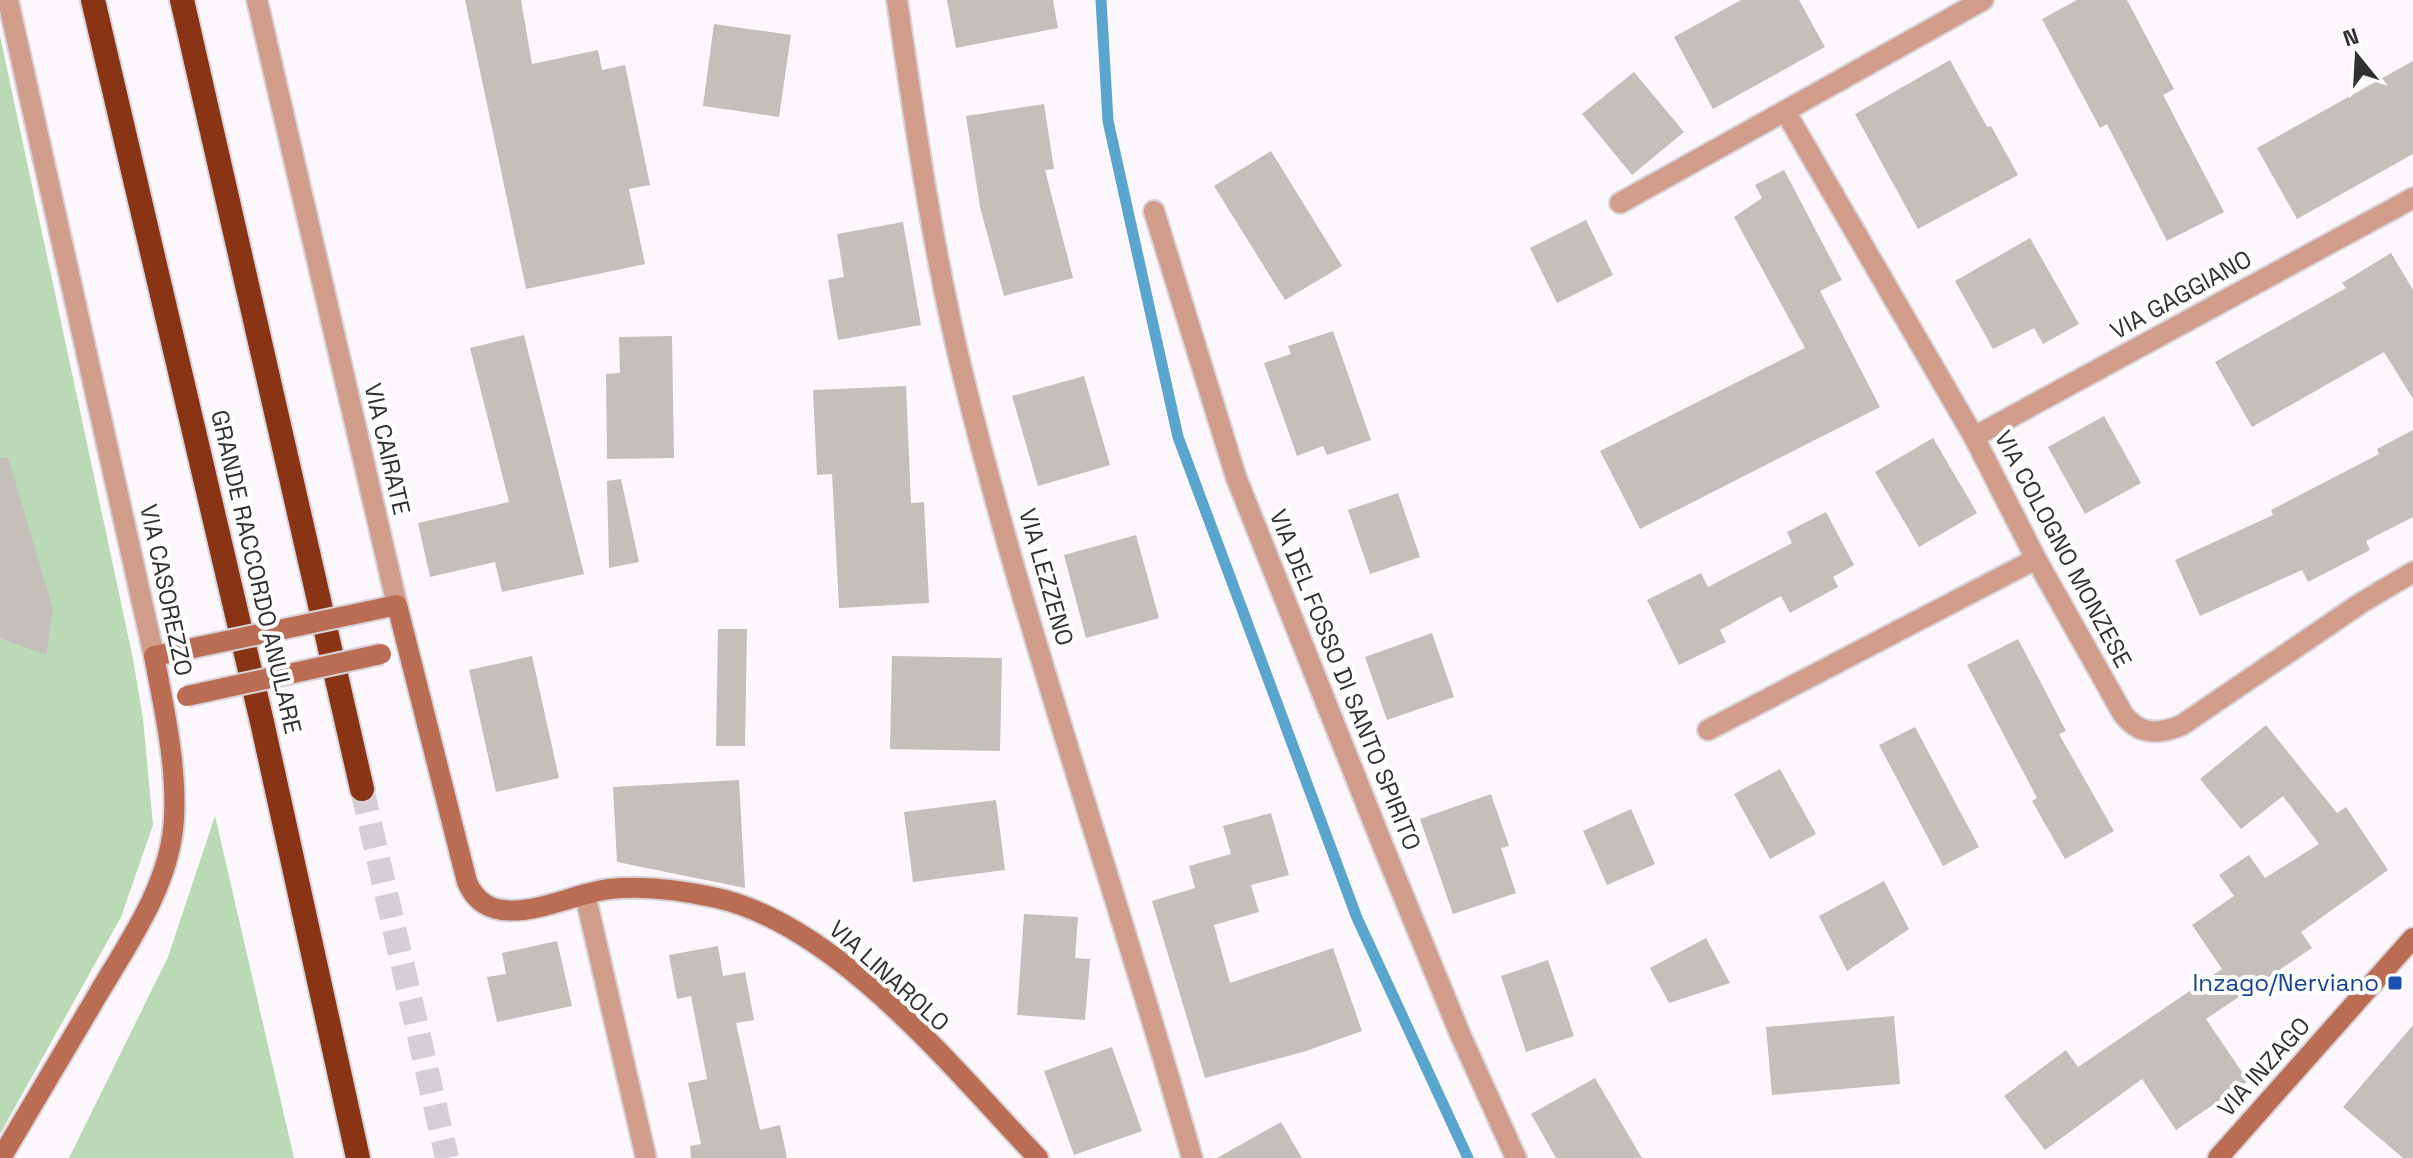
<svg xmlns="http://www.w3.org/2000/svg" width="2413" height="1158" viewBox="0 0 2413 1158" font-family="'Space Grotesk',sans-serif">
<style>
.green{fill:#b9dab5}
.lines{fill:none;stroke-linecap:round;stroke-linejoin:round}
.stream{stroke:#5aa5ce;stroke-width:11}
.building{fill:#c5bfbc}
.highway-tunnel{stroke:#d4cfd5;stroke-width:24;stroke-dasharray:24 12;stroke-linecap:butt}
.street-casing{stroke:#d8d3d9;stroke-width:24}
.secondary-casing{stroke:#d8d3d9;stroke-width:24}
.highway-casing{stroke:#d8d3d9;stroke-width:28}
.street{stroke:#d29c8b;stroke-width:20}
.secondary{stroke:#bb6d54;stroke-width:20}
.highway{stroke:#8a3416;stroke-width:24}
.secondary-bridge-casing{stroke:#d8d3d9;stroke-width:24;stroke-linecap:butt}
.secondary-bridge{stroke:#bb6d54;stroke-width:20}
.transit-dot{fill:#1a4fb4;stroke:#fff;stroke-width:3}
.labels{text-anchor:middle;stroke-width:8;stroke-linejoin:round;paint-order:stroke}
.street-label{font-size:24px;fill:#333133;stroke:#fff}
.transit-label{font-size:24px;fill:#164399;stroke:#fff;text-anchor:end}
</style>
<rect width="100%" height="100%" fill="#fcf7fd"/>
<g class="green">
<path d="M0 36 133 659 143 719 153 825 121 917 0 1134Z"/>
<path d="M215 816 294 1158H69L168 957Z"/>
</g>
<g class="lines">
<path class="stream" d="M1101 0 1108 121 1178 437 1357 918 1468 1158"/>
</g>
<g class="building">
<path d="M465 0H521L532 64 598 50 602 70 625 65 650 185 629 189 645 264 526 289Z"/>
<path d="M947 0H1053L1058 28 956 48Z"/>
<path d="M1741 0H1799L1825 47 1713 109 1674 37Z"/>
<path d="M2077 0H2127L2174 89 2163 95 2224 212 2167 241 2107 124 2100 128 2042 19Z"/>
<path d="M714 24 791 35 779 117 703 106Z"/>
<path d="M1950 60 1987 127 1991 126 2018 175 1918 229 1855 114Z"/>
<path d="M2413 61V154L2297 219 2257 148Z"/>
<path d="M1634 72 1684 132 1632 175 1582 114Z"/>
<path d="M1044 104 1054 169 1045 170 1073 278 1004 296 980 207 966 116Z"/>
<path d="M1271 151 1342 266 1285 300 1214 186Z"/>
<path d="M1784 170 1842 280 1820 291 1880 407 1640 529 1600 451 1805 348 1734 217 1762 198 1755 185Z"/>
<path d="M1586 220 1613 275 1557 303 1530 248Z"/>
<path d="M903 222 921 325 838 340 828 280 844 277 837 234Z"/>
<path d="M2030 238 2079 324 2043 344 2034 328 1993 349 1955 281Z"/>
<path d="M2391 253 2413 290V399L2384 352 2252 427 2215 362 2346 288 2342 283Z"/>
<path d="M1333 331 1371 440 1327 455 1323 446 1297 456 1264 363 1291 354 1288 346Z"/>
<path d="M524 335 584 574 502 592 495 562 430 577 418 523 509 502 470 348Z"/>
<path d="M672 336 674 458 607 459 606 374 620 373 619 337Z"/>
<path d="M1084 376 1110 465 1038 486 1012 396Z"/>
<path d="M906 386 911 503 924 502 929 603 839 608 832 474 817 475 813 390Z"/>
<path d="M2104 416 2141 483 2085 514 2048 447Z"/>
<path d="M2413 430V517L2366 541 2370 550 2308 582 2302 570 2200 616 2175 560 2273 515 2271 510 2379 454 2377 449Z"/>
<path d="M1933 438 1977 513 1919 547 1875 472Z"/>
<path d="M8 457 53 609 46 655 0 638V458Z"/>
<path d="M621 479 639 562 609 568 607 481Z"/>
<path d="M1398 493 1420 557 1370 574 1348 510Z"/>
<path d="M1826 512 1854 565 1833 577 1838 587 1790 613 1781 596 1720 630 1726 642 1679 665 1647 600 1701 573 1708 587 1792 543 1787 532Z"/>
<path d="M1136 535 1159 618 1086 638 1064 555Z"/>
<path d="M718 629H747L745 746H716Z"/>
<path d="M1432 633 1454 697 1387 720 1365 657Z"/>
<path d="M2018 639 2066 731 2059 734 2114 831 2065 859 2032 801 2037 798 1967 665Z"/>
<path d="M532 656 559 778 496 792 469 670Z"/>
<path d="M892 656 1002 658 1000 751 890 749Z"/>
<path d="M2266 725 2337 813 2346 807 2388 870 2301 932 2312 948 2206 1019 2248 1081 2176 1130 2142 1079 2045 1150 2004 1096 2066 1050 2078 1067 2222 969 2192 925 2234 896 2219 875 2249 855 2265 878 2319 844 2283 796 2241 829 2200 779Z"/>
<path d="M1915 727 1979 847 1943 866 1879 745Z"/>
<path d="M1780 769 1816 834 1770 859 1734 794Z"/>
<path d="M739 780 745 888 617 862 613 787Z"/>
<path d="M1491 794 1509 846 1501 848 1516 893 1453 914 1420 819Z"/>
<path d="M996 800 1005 870 913 882 904 812Z"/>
<path d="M1631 809 1655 864 1607 885 1583 831Z"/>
<path d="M1271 813 1289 875 1251 885 1259 912 1214 925 1230 983 1333 948 1362 1031 1303 1052 1205 1078 1152 901 1195 888 1189 866 1231 854 1223 826Z"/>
<path d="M1884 881 1909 929 1847 971 1819 916Z"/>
<path d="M1024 914 1078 917 1075 958 1090 959 1085 1020 1017 1015Z"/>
<path d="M1706 938 1730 983 1669 1003 1650 968Z"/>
<path d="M557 941 572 1006 497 1022 487 977 506 974 502 953Z"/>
<path d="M718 946 723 976 745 972 754 1020 736 1023 760 1130 780 1125 787 1158H691L690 1146 701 1144 688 1083 707 1079 691 996 677 999 669 955Z"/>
<path d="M1548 960 1574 1036 1526 1052 1501 976Z"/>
<path d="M1894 1016 1900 1084 1772 1095 1766 1027Z"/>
<path d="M2413 1025V1158H2403L2343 1107Z"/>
<path d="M1112 1047 1142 1131 1074 1155 1044 1071Z"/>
<path d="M1595 1078 1642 1158H1556L1531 1114Z"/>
<path d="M1281 1122 1302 1158H1217Z"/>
</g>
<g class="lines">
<path class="highway-tunnel" d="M362 789 447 1158"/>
<g class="street-casing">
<g id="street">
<path d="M8 0 154 656"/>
<path d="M257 0 397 605"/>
<path d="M897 0C915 125 933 252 963 375 1027 639 1119 896 1192 1158"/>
<path d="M1983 0 1785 111 1974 437 2036 559 2123 714C2139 735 2158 735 2182 725L2361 603 2413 572"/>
<path d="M1620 203 1785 111"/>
<path d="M1154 211 1236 477 1385 851 1460 1034 1516 1158"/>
<path d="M1974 437 2413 198"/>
<path d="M1708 730 2036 559"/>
<path d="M585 894 646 1158"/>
</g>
</g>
<g class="secondary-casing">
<g id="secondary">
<path d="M369 611 397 605 467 882C491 939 566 894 609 889 645 885 682 890 717 898 839 926 954 1070 1038 1158"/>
<path d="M1 1158C32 1106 63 1053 94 1001 127 944 170 887 174 819 177 765 164 708 154 656L174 652"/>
<path d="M2218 1158 2413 938"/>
</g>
</g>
<g class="highway-casing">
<g id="highway">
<path d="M93 0 262 722 358 1158"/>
<path d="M182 0 362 789"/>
</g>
</g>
<use href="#street" class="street"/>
<use href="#secondary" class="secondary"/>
<use href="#highway" class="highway"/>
<g class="secondary-bridge-casing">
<g id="secondary-bridge">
<path d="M174 652 369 611"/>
<path d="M187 696 381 654"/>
</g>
</g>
<use href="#secondary-bridge" class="secondary-bridge"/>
</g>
<rect class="transit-dot" x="2387" y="975" width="16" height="16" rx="4"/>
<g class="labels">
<g class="street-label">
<text transform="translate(2181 295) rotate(-29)" y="8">VIA GAGGIANO</text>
<text transform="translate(387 449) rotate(77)" y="8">VIA CAIRATE</text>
<text transform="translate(2063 549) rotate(62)" y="8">VIA COLOGNO MONZESE</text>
<text transform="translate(256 572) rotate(77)" y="8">GRANDE RACCORDO ANULARE</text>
<text transform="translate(1046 577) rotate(74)" y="8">VIA LEZZENO</text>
<text transform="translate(166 590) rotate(78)" y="8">VIA CASOREZZO</text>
<text transform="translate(1345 680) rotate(68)" y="8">VIA DEL FOSSO DI SANTO SPIRITO</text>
<text transform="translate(889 976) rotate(42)" y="8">VIA LINAROLO</text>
<text transform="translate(2264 1067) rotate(-48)" y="8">VIA INZAGO</text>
</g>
<g class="transit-label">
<text x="2379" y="991">Inzago/Nerviano</text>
</g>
</g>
<g transform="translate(2357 56) rotate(342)" stroke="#ffffff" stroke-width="6" paint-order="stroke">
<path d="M0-6L14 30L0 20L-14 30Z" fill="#333133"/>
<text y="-12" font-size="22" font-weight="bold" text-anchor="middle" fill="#333133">N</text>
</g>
</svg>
